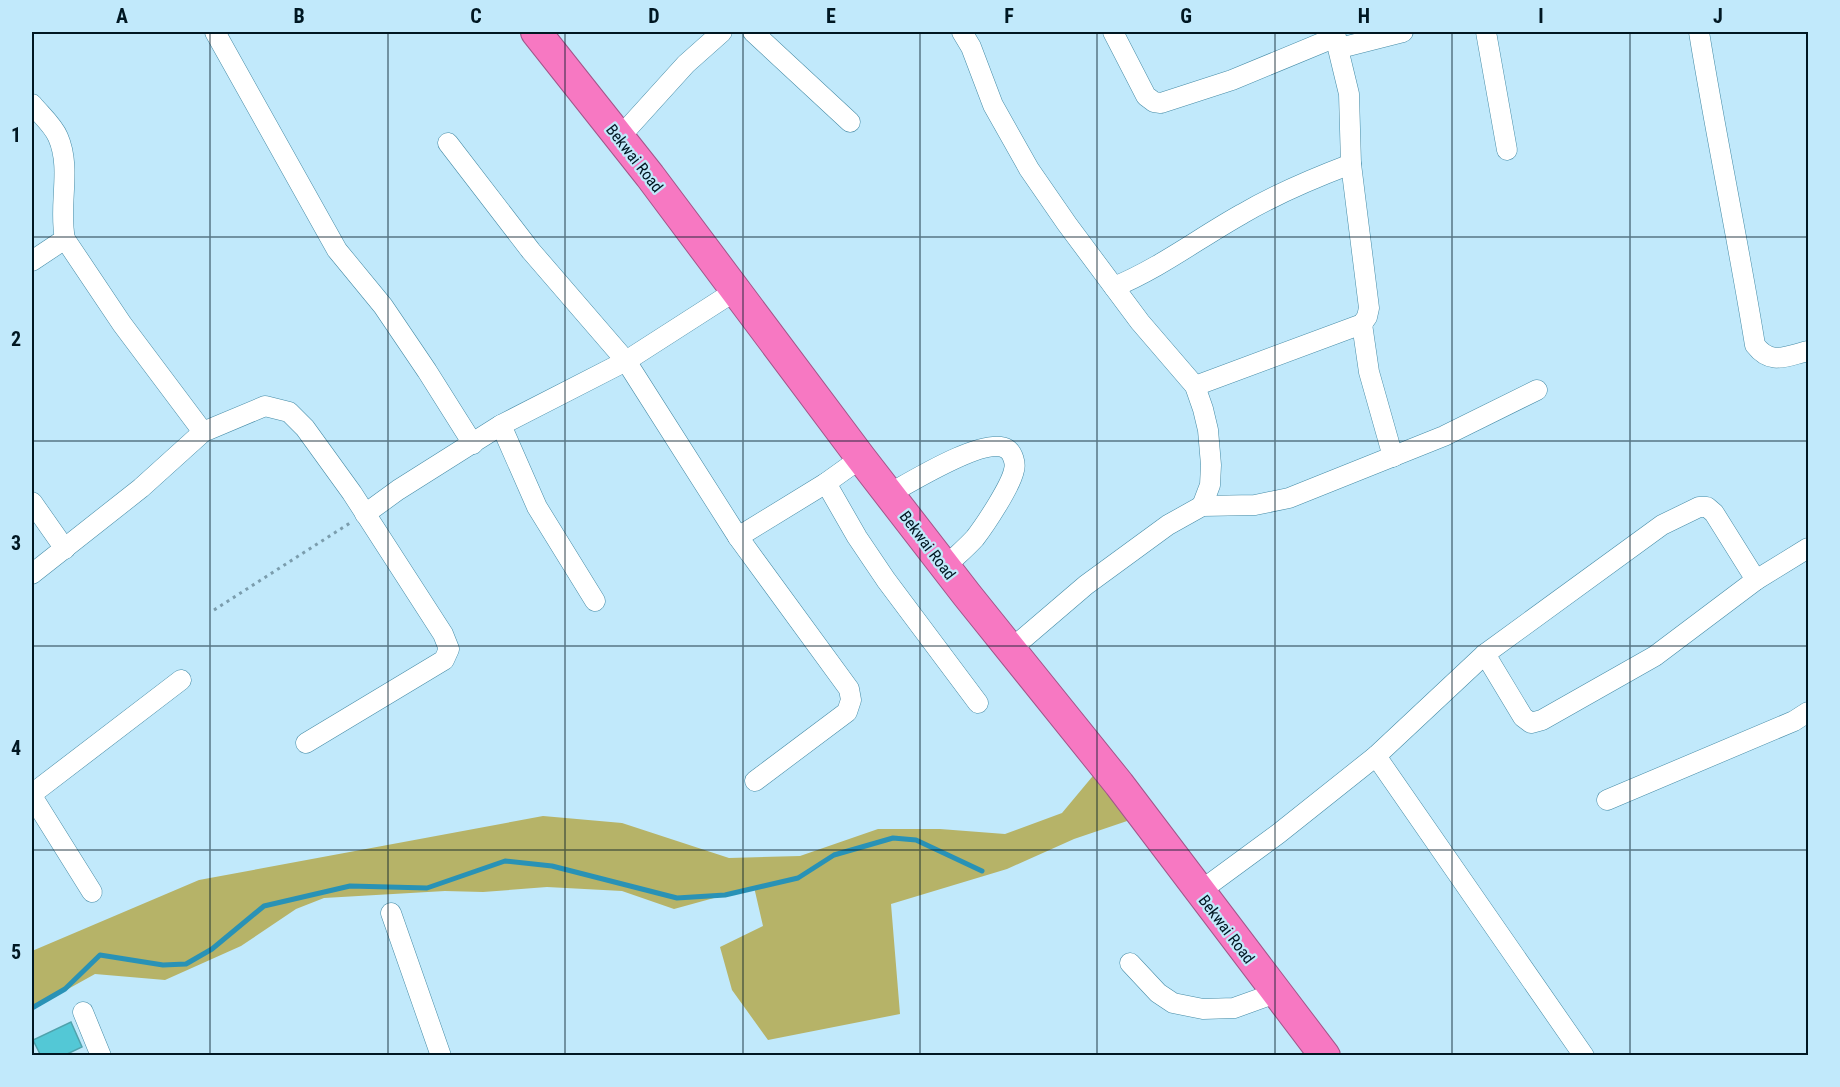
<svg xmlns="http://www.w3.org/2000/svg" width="1840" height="1087" viewBox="0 0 1840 1087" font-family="'Roboto Condensed',sans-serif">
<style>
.green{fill:#b6b368}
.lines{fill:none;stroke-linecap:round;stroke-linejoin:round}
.stream{stroke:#2992b6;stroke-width:5}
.building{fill:#53c8d6;stroke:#50a2ac;stroke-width:1.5}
.minor-casing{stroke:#458ba6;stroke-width:21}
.highway-casing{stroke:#a1568a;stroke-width:32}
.path{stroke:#7b9dad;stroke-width:3;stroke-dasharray:3 4.5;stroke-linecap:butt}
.minor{stroke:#fff;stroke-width:20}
.highway{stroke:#f778c2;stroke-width:30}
.grid{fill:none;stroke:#001722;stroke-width:1.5;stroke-opacity:0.55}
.labels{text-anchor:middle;stroke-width:4.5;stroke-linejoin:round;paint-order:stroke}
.street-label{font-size:16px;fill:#001722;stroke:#c1e9fb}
.neatline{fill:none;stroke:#001722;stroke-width:2}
.grid-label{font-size:20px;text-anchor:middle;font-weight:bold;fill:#001722}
</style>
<rect width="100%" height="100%" fill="#c1e9fb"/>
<path class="green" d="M1097 771 1133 819 1074 839 1007 869 891 904 900 1014 768 1040 732 990 720 947 763 926 754 887 674 909 622 891 547 887 483 892 445 891 324 898 296 909 241 946 165 980 95 974 32 1009V951L199 880 543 816 622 823 729 858 800 856 878 829H940L1005 834 1062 813Z"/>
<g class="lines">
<path class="stream" d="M32 1008 65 989 100 955 163 965 186 964 212 949 264 906 350 886 427 888 505 861 552 866 677 898 725 895 798 878 834 855 893 838 916 840 982 871"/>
</g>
<path class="building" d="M71 1022 82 1047 63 1056H41L33 1040Z"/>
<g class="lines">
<g class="minor-casing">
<g id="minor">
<path d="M215 32 337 250 383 306 427 371 473 444"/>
<path d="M753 32 850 122"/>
<path d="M962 32 971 47 993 105 1029 169 1067 224 1140 322 1195 386 1203 409 1208 430 1211 465 1210 485 1202 506"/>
<path d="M1113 32 1146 96 1154 102 1161 103 1232 80 1336 37"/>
<path d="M1486 32 1507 150"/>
<path d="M1699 32C1716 137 1738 240 1755 345 1771 366 1786 356 1808 351"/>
<path d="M1340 48 1403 32"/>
<path d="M32 104C40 114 53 125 58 137 72 169 58 205 65 239L122 324 203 432"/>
<path d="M619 138 686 64 722 32"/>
<path d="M448 143 531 251 626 361 738 537 849 689 851 700 847 712 755 781"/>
<path d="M32 261 65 239"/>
<path d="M1114 287C1160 268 1199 238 1242 214 1276 194 1314 178 1351 164"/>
<path d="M1362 324 1369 372 1393 457"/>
<path d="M1195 386 1362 324 1367 317 1369 308 1351 164 1349 94 1334 32"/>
<path d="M501 425 537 507 595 601"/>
<path d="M826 483 857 537 886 580 978 703"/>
<path d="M889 494C909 483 986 435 1007 449 1013 453 1016 464 1014 470 1011 486 985 525 975 538 966 548 955 557 945 567"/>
<path d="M32 502 65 549"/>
<path d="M365 514 398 490 501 425 626 361 735 291"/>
<path d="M738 537 826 483 861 458"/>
<path d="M32 574 141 488 203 432 265 406 289 412 305 428 352 493 443 634 449 649 444 660 306 743"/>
<path d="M1010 650 1086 585 1168 525 1202 506 1255 505 1289 498 1444 436 1537 390"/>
<path d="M1485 654 1523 717 1531 723 1542 720 1655 656 1756 580 1808 548"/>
<path d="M1376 756 1584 1056"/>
<path d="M32 794 181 680"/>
<path d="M32 796 92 892"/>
<path d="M1607 800 1794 721 1808 712"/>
<path d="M1199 892 1278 834 1376 756 1485 654 1662 525 1699 507H1707L1714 513 1756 580"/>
<path d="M391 913 441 1056"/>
<path d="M1130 963 1158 993 1173 1003 1203 1009 1234 1008 1276 993"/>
<path d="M83 1012 101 1056"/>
</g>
</g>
<g class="highway-casing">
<path id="highway" d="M536 32 650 176 861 458 967 595 1119 784 1325 1056"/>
</g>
<path class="path" d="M214 610 350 523"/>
<use href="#minor" class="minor"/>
<use href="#highway" class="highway"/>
</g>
<path class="grid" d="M210 32V1056M388 32V1056M565 32V1056M743 32V1056M920 32V1056M1097 32V1056M1275 32V1056M1452 32V1056M1630 32V1056M32 237H1808M32 441H1808M32 646H1808M32 850H1808"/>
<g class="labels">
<g class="street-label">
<text transform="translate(635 158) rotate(52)" y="6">Bekwai Road</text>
<text transform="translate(928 545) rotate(53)" y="6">Bekwai Road</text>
<text transform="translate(1227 929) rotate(53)" y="6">Bekwai Road</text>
</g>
</g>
<rect width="1840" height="1087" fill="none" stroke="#c1e9fb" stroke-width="66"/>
<rect x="33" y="33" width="1774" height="1021" class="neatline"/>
<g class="grid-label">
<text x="122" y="23">A</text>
<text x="299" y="23">B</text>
<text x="476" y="23">C</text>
<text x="654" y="23">D</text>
<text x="831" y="23">E</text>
<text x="1009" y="23">F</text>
<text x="1186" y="23">G</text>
<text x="1364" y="23">H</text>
<text x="1541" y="23">I</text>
<text x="1718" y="23">J</text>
<text x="16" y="142">1</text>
<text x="16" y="346">2</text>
<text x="16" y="550">3</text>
<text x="16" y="755">4</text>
<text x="16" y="959">5</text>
</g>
</svg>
